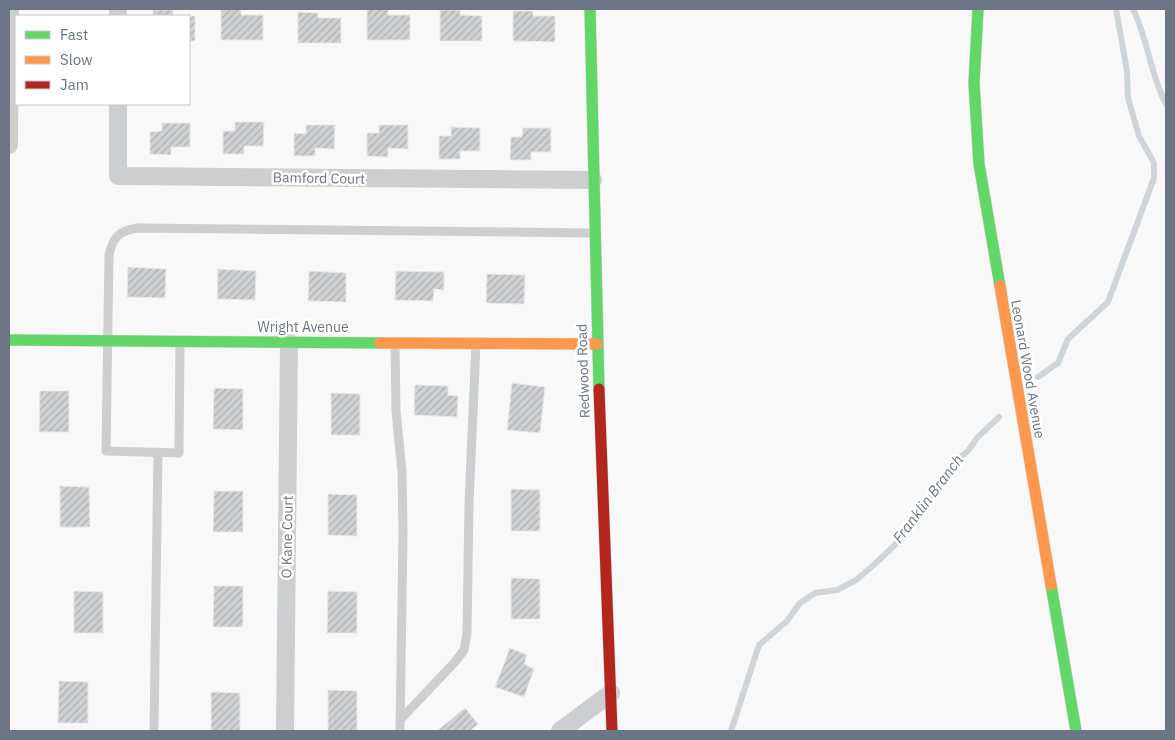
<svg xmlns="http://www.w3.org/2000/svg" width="1175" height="740" viewBox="0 0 1175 740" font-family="'IBM Plex Sans',sans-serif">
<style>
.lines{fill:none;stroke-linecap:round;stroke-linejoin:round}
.stream{stroke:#cfd4d8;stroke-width:6}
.building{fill:url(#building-hatch);stroke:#e8e8e8}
.fast-casing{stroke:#d5d6d7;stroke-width:12}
.slow-casing{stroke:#d5d6d7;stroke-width:12}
.jam-casing{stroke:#d5d6d7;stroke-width:12}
.lane{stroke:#cdcecf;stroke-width:9}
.street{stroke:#cdcecf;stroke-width:18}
.fast{stroke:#63d668;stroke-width:11}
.slow{stroke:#ff974d;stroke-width:11}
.jam{stroke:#b3261e;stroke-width:11}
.labels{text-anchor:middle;stroke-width:5;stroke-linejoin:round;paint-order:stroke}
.street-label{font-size:14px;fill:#6b7586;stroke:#fff}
.water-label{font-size:15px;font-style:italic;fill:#677681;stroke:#fff}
</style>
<defs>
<pattern id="building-hatch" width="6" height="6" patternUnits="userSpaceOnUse" patternTransform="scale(1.25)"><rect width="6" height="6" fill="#d0d1d2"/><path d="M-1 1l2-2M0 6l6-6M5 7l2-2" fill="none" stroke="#adaeb0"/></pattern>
</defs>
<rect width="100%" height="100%" fill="#f8f8f8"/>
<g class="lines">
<g class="stream">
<path d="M1133 9C1148 39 1150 74 1166 104"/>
<path d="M1038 377 1058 363 1068 339 1108 302 1154 178V163L1139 136 1128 98 1127 71 1116 9"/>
<path d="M731 731 759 645 787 621 800 603 815 593 837 590 856 580 875 564 902 538 954 462 968 451 977 438 999 417"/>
</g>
</g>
<g class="building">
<path d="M221 9H241V15H263V40H221Z"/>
<path d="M367 9H388V15H410V40H367Z"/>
<path d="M153 10H173V16H195V41H189V16H153Z"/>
<path d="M440 10H460V15L482 16V41H440Z"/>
<path d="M513 11H533V16H555V42L513 41Z"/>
<path d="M298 12 318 13V18H341V43H298Z"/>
<path d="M235 122H264L263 146H244V154H223V131H235Z"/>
<path d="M162 123H190V147H171V155L150 154V132L162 131Z"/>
<path d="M306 125H335L334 149 315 148V156H294V133L306 134Z"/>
<path d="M379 125H408V149L388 148V157L367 156V133H379Z"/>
<path d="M451 127 480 128V151H460V159H439V136H451Z"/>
<path d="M523 128H551V152H531V160H510L511 137H522Z"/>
<path d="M128 267 166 269 165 298 127 297Z"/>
<path d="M218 269 256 271 255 300 217 299Z"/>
<path d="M309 271 346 273V302L308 301Z"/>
<path d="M396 271 444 272V290L434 289 433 301 395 300Z"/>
<path d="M487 274 525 275 524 304 486 303Z"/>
<path d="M512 383 545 387 540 433 507 430Z"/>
<path d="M415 385 448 386V395L458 396 457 417 414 415Z"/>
<path d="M214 388 243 389V430L213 429Z"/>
<path d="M40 391H69V432H39Z"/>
<path d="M331 393 360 394V435H331Z"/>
<path d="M60 486 89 487 90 527H60Z"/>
<path d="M511 489 540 490V531H511Z"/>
<path d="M214 491H243V532H213Z"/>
<path d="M328 494 357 495V536L328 535Z"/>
<path d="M511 578 540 579V619H511Z"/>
<path d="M214 586H243V627H213Z"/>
<path d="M74 591 103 592V633H74Z"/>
<path d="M328 591 357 592V633H327Z"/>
<path d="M510 648 527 655 524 664 534 669 524 697 495 687Z"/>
<path d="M59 681 88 682V723H58Z"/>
<path d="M328 690 357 691V731H328Z"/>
<path d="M211 692 240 693V731H211Z"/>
<path d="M465 708 478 724 470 731H437Z"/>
</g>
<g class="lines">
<g class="fast-casing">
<g id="fast">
<path d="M590 9 599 389"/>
<path d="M978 9 974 83 979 164 1000 286"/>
<path d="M9 340 380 343"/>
<path d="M1051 585 1076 731"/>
</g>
</g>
<g class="slow-casing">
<g id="slow">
<path d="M1000 286 1051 585"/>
<path d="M380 343 597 344"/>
</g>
</g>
<g class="jam-casing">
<path id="jam" d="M599 389 612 731"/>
</g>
<g class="lane">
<path d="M180 342 179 453 106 451 109 255C113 237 119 231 137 228L592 233"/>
<path d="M395 343 396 411 402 471 403 533 400 731"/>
<path d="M400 720 455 662 464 650 467 633 469 503 476 344"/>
<path d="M154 731 158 452"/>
</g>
<g class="street">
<path d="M118 16V9"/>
<path d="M118 104V176L593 180"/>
<path d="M9 145 10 9"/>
<path d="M285 731 289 342"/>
<path d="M560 731 611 693"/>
</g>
<use href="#fast" class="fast"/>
<use href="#slow" class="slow"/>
<use href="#jam" class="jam"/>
</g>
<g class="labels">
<g class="street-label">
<text transform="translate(319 178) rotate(1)" y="5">Bamford Court</text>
<text x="303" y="332">Wright Avenue</text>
<text transform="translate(1028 369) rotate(80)" y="5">Leonard Wood Avenue</text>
<text transform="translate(583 371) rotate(-92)" y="5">Redwood Road</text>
<text transform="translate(287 537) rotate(-89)" y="5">O Kane Court</text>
</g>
<g class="water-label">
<text transform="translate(928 499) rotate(-53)" y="5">Franklin Branch</text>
</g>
</g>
<rect width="1175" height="740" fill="none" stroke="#6b7586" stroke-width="20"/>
<rect x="15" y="15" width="175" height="90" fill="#ffffff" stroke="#c4c8cf"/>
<rect x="25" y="31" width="25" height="8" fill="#63d668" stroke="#c4c8cf"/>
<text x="60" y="40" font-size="15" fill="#6b7586">Fast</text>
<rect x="25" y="56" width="25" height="8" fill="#ff974d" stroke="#c4c8cf"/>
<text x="60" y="65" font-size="15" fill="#6b7586">Slow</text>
<rect x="25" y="81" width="25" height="8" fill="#b3261e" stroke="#c4c8cf"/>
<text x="60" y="90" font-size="15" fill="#6b7586">Jam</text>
</svg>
